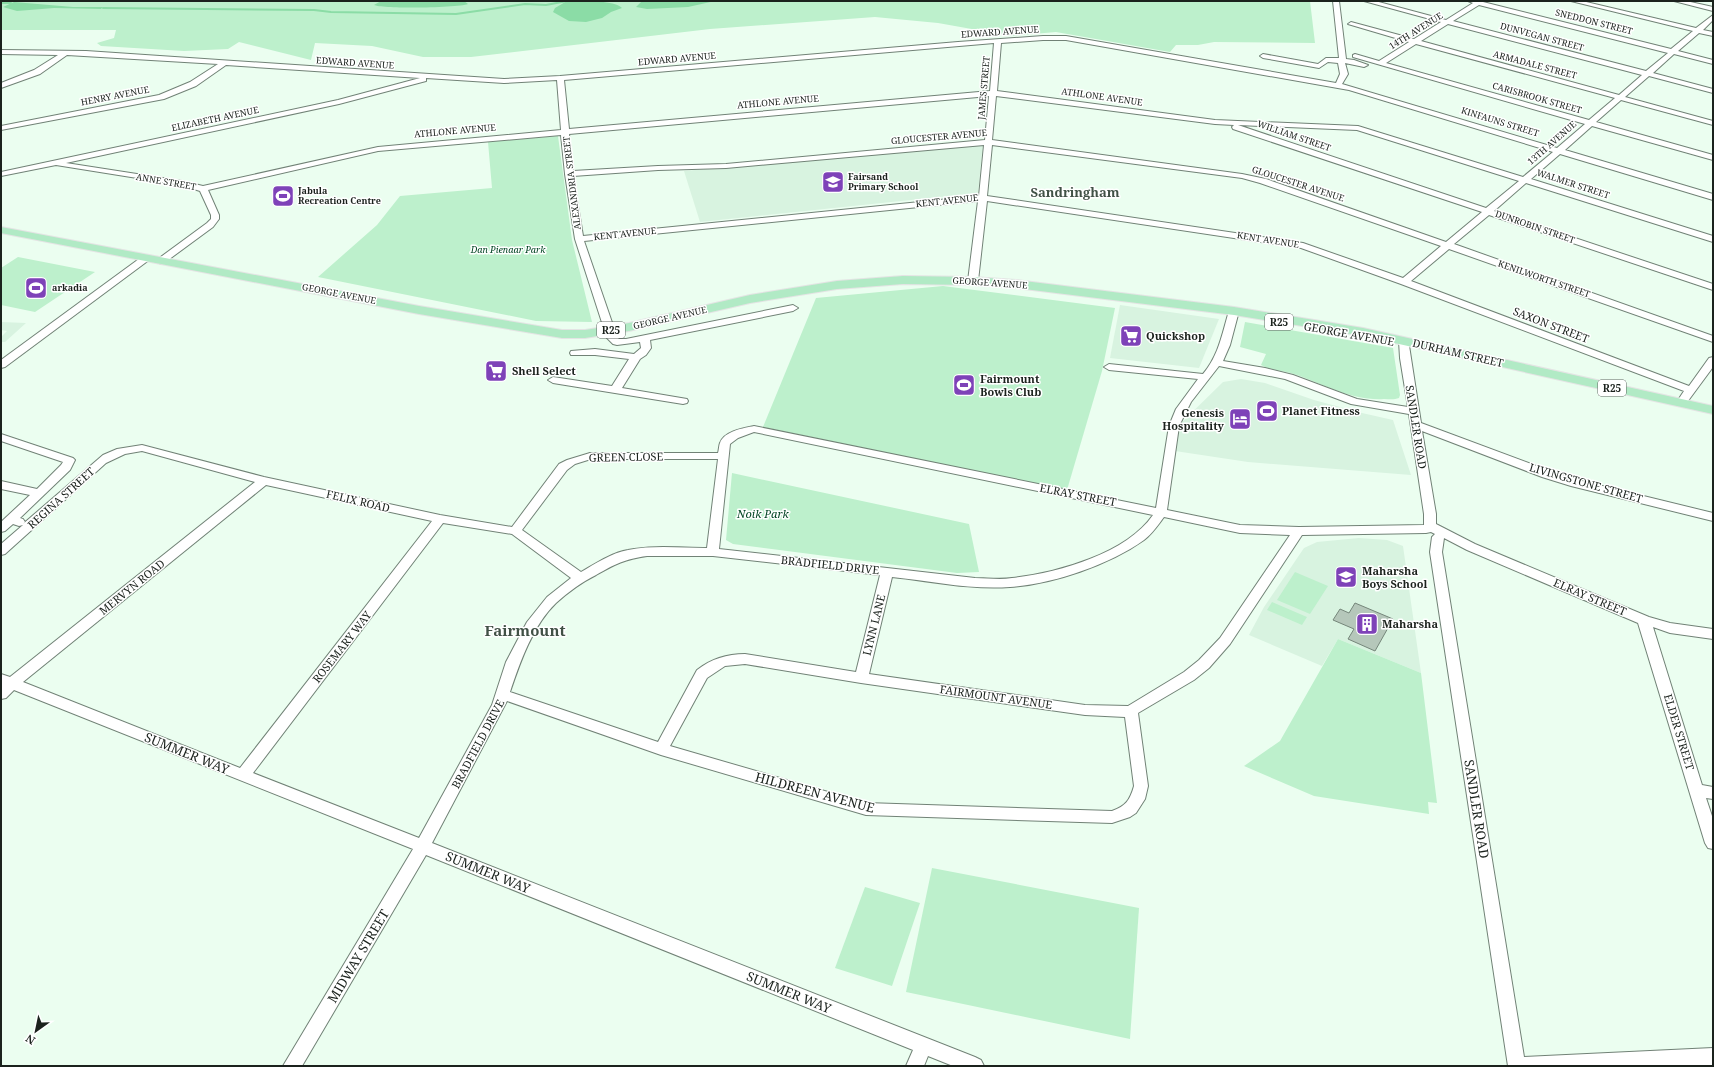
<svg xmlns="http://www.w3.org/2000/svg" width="1714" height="1067" viewBox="0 0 1714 1067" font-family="'Noto Serif',serif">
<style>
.built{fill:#d8f3e0}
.green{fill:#bdf0cc}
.water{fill:#8bdca6}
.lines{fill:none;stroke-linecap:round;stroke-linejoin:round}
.stream{stroke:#8bdca6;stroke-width:2}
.building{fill:#b5c7ba;stroke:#75867a}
.minor-casing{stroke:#718276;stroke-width:2}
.major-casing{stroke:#e4e4e4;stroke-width:2}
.minor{fill:#fff;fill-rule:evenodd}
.major{fill:#b1eac5;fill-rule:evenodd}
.labels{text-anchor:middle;stroke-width:3;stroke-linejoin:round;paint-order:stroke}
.far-street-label{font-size:9px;fill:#1b221d;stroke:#fff}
.far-poi-label{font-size:9px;font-weight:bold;fill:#1b221d;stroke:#fff;text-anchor:start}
.far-park-label{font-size:9px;font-style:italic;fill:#014422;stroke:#fff}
.shield{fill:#fff;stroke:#5f6461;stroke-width:1}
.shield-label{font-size:10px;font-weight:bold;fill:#1b221d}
.street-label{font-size:11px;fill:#1b221d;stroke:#fff}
.poi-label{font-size:11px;font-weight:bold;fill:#1b221d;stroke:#fff;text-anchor:start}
.park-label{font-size:11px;font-style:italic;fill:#014422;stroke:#fff}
.far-district-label{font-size:13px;font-weight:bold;fill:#415146;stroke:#fff}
.near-street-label{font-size:13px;fill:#1b221d;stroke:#fff}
.district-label{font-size:15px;font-weight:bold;fill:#415146;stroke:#fff}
</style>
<rect width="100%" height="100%" fill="#ebfef0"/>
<g class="built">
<path d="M983 144 978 193 700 222 684 171Z"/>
<path d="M1120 305 1219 319 1199 368 1110 358Z"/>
<path d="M1 322 26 323 5 342H1V337L7 331 1 330Z"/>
<path d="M1241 379 1265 383 1314 400 1362 413 1393 420 1411 475 1248 462 1175 451V429L1223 382Z"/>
<path d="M1359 538 1387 540 1403 546 1421 673 1338 639 1322 666 1249 635 1264 607 1304 548 1317 542Z"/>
</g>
<g class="green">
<path d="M1 1H1310L1315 43 1214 42 1198 45H1176L1170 52 1056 32 1011 36 938 23 875 17 710 29 471 57H423L372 46 315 43 311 60 239 42 228 49 184 51 101 46 97 43 114 38 116 30H1Z"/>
<path d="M558 136 572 240 592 322 536 321 318 277 377 225 400 196 492 188 488 142Z"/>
<path d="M18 257 95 272 35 312 1 305V268Z"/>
<path d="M943 286 1115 308 1102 371 1067 490 763 427 816 298Z"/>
<path d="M1245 322 1393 348 1400 395 1399 398C1394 400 1389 399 1384 399 1353 401 1325 385 1297 375 1286 371 1272 371 1261 365L1266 354 1240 347Z"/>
<path d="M732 473 969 524 979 572 957 573 733 544 726 540Z"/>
<path d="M1295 572 1328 586 1310 614 1277 600Z"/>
<path d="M1272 602 1307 617 1302 625 1267 610Z"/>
<path d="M1338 639 1421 673 1437 803 1428 802 1429 814 1314 796 1244 766 1280 741Z"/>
<path d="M932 868 1139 908 1130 1039 906 992Z"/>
<path d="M865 887 920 903 892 986 835 968Z"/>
</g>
<g class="water">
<path d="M381 1H464L468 4C458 8 383 9 374 5Z"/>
<path d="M567 1C579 1 616 0 622 8L611 12 602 18 586 22 569 21 553 12 555 8Z"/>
<path d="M642 1H739H715L688 7 647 9 636 7Z"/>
<path d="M14 2 73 7H103L101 9 54 8 17 11 3 7Z"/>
</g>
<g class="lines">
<g class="stream">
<path d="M1 3H11"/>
<path d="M103 8 314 10 331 12 456 14 525 4 546 5 567 1"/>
</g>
</g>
<path class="building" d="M1355 603 1393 619 1375 651 1348 639 1354 629 1333 620 1340 609 1349 613Z"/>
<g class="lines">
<g class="minor-casing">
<g id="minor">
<path d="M1333 1H1339L1346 59 1354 60 1368 65 1364 67 1345 63 1348 74 1342 84 1557 148 1585 124 1353 57V55L1355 54 1379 61 1409 42 1348 24 1351 22 1414 39 1441 22 1364 1H1375L1446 20 1473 3 1468 1H1484L1483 2 1671 49 1693 31 1571 1H1582L1696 28 1713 15V20L1703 30 1713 32V36L1699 33 1678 51 1713 60V64L1674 54 1653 73 1713 89V93L1649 76 1625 97 1713 121V125L1621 100 1596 122 1713 155V160L1592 126 1565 150 1713 194V200L1560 154 1531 179 1713 236V242L1526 183 1494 211 1713 284V290L1489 215 1454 244 1713 336V342L1449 249 1411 281 1689 386 1709 358 1713 357V367L1685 405H1677L1676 403 1684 391 1401 284 1301 248 987 201 978 281 976 283H970L968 281 978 201 584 241 617 337 619 339H626L793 305 798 308 793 311 650 340 651 348 646 355 640 359 622 388 687 399 688 401 687 403 683 404 553 383 548 380 553 377 612 386 629 359 595 355H571L570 353 571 351 595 349 634 354 641 348 640 342 617 345 613 344 607 338 575 239 565 174 561 135 378 151 208 190 219 215V219L213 227 164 263 161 264 156 261 158 259 207 223 211 219V215L200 191 181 185 56 165 1 176V172L338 100 420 78 226 65 196 86 164 99 1 130V126L159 95 190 82 218 64 67 55 40 74 1 88V83L34 70 58 55 1 54V50L86 51 504 79 560 76 958 42 1043 36H1066L1336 83 1340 74 1338 63 1328 62 1319 68 1263 58 1260 56 1263 54 1318 64 1326 58H1339ZM1479 5 1668 53 1646 71 1453 21ZM1448 24 1642 75 1619 95 1421 41ZM1043 40H1066L1349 90 1553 152 1523 177 1358 126 1215 120 997 91 1001 43ZM994 43 990 91 569 129 564 80ZM1416 44 1615 98 1589 120 1386 63ZM426 78 504 83 557 80 561 130 378 147 203 186 182 181 66 163 339 104 426 81ZM989 96 985 140 726 164 658 166 573 171 569 134ZM996 96 1215 124 1234 125 1232 127 1233 129 1482 212 1446 242 1266 179 1242 174 992 140ZM1238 125 1357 130 1519 181 1486 208ZM984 145 979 196 583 236 573 176 658 170 726 168ZM992 145 1242 178 1260 183 1441 246 1403 278 1303 243 987 196Z"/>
<path d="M1674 1H1686L1713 7V11Z"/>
<path d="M146 255 151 258 149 260 5 367 1 368V360L143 256Z"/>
<path d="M1234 308 1239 311 1230 345 1223 361 1265 368 1293 375 1357 399 1408 407 1400 358 1399 341 1400 339H1408L1421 423 1550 471 1578 480 1713 513V521L1571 486 1542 477 1422 431 1436 514V524L1475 544 1649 617 1670 623 1713 629V639L1670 633 1653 627 1702 785 1713 787V799L1706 798 1713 819V849L1708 848 1705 843 1638 623 1467 550 1444 538 1442 552 1524 1057 1713 1048V1066H1508L1430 552 1432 537 1435 534 1431 532 1426 533 1302 535 1230 644 1209 668 1194 680 1138 713 1148 786 1145 799 1136 813 1130 817 1112 823 866 815 661 755 507 701 432 843 975 1057 981 1060 984 1066H953L928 1056 924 1066H906L913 1050 426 855 302 1066H283L413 849 14 690 6 698 1 699V674L10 677 255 482 142 451 125 454 106 463 5 554 1 555V544L23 525 19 526 13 524 5 531 1 532V522L30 495 1 489V481L37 489 61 465 63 462 1 441V434L73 458 75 460 70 470 20 518 23 519 25 522 23 524 103 455 117 449 142 445 264 477 440 515 512 527 559 464 567 460 590 453H718C719 450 719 445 720 443 724 431 744 428 754 426L1156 508 1169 426 1176 409 1198 379 1109 370 1104 367 1109 364 1203 374C1219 355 1222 334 1229 311ZM1219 366 1285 379 1351 404 1409 414 1424 514V525L1299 527 1240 525 1167 510 1179 426 1191 402ZM754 432 1153 515C1126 554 1057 573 1012 578 1000 580 987 578 975 578L719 549 730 444 738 438ZM591 459H718L707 548C681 548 653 545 628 550 611 553 595 564 581 572L522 530 567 470 575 464ZM266 485 432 521 240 768 23 682ZM1164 517 1240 533 1290 535 1220 638 1199 660 1184 672 1128 706 1085 705 869 674 892 577C930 581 971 590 1010 587 1053 584 1109 565 1144 540 1152 534 1158 525 1164 517ZM443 523 512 534 571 578 547 597 527 622 506 662 492 705 419 838 253 773ZM647 556H713L880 575 856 672 745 654C727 654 711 659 697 670L658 742 510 692C520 662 533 625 556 603 568 592 582 582 596 575 615 564 625 559 647 556ZM745 664 861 683 1085 715 1125 717 1134 786C1130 800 1126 806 1112 811L866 803 670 746 707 678 725 666Z"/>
</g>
</g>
<g class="major-casing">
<path id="major" d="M1 227 419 306 562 330H585L629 323 750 295 837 281 903 276 973 277 1016 280 1234 307 1363 328 1713 406V414L1363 336 1234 315 1016 288 973 285 903 284 837 289 750 303 629 331 585 338H562L419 314 1 233Z"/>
</g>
<use href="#minor" class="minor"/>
<use href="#major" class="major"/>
</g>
<defs>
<g id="school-square" transform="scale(1.15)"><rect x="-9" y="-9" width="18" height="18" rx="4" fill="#7e42b8" stroke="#fff"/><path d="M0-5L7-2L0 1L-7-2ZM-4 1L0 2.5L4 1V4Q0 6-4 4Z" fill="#fff"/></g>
<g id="stadium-square" transform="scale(1.15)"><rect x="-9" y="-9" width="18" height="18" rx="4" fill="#7e42b8" stroke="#fff"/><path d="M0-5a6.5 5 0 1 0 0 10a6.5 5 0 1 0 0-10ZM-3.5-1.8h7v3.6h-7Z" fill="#fff"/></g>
<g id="supermarket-square" transform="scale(1.15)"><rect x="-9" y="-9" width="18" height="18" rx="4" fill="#7e42b8" stroke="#fff"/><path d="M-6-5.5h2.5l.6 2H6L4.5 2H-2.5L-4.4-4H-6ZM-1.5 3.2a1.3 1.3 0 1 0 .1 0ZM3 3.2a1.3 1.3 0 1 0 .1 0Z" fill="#fff"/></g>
<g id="hotel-square" transform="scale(1.15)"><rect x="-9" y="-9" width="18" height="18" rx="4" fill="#7e42b8" stroke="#fff"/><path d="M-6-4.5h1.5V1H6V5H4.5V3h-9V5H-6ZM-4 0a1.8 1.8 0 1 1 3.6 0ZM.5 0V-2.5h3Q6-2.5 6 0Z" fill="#fff"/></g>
<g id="building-square" transform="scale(1.15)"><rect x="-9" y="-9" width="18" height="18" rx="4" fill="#7e42b8" stroke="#fff"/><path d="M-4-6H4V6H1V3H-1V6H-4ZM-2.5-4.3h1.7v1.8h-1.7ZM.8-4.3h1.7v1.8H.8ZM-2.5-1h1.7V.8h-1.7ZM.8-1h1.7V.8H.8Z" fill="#fff"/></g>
</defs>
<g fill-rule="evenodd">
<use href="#school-square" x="833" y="182"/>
<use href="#stadium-square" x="283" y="196"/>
<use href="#stadium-square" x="36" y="288"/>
<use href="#supermarket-square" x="1131" y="336"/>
<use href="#supermarket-square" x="496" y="371"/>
<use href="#stadium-square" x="964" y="385"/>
<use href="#stadium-square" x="1267" y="411"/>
<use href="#hotel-square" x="1240" y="419"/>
<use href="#school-square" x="1346" y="577"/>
<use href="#building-square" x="1367" y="624"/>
</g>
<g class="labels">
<g class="far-street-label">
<text transform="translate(1594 22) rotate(14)" y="3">SNEDDON STREET</text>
<text transform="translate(1416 31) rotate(-32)" y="3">14TH AVENUE</text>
<text transform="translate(1000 32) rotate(-4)" y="3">EDWARD AVENUE</text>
<text transform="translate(1542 37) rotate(15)" y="3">DUNVEGAN STREET</text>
<text transform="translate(677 59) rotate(-5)" y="3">EDWARD AVENUE</text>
<text transform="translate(355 63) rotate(4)" y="3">EDWARD AVENUE</text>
<text transform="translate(1535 65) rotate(15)" y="3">ARMADALE STREET</text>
<text transform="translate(984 88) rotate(-85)" y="3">JAMES STREET</text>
<text transform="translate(115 96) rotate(-11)" y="3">HENRY AVENUE</text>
<text transform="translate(1102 97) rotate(8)" y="3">ATHLONE AVENUE</text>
<text transform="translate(1537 98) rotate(16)" y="3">CARISBROOK STREET</text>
<text transform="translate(778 102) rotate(-5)" y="3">ATHLONE AVENUE</text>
<text transform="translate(215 119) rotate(-12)" y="3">ELIZABETH AVENUE</text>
<text transform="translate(1500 122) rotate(17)" y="3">KINFAUNS STREET</text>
<text transform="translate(455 131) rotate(-5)" y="3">ATHLONE AVENUE</text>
<text transform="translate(1294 136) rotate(19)" y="3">WILLIAM STREET</text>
<text transform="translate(939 137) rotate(-5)" y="3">GLOUCESTER AVENUE</text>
<text transform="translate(1552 143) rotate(-41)" y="3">13TH AVENUE</text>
<text transform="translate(166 182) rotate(10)" y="3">ANNE STREET</text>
<text transform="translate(572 183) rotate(-97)" y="3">ALEXANDRIA STREET</text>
<text transform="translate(1298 184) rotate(18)" y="3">GLOUCESTER AVENUE</text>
<text transform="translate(1573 184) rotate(18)" y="3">WALMER STREET</text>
<text transform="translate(947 201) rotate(-6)" y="3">KENT AVENUE</text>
<text transform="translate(1535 227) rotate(19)" y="3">DUNROBIN STREET</text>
<text transform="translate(625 234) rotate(-6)" y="3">KENT AVENUE</text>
<text transform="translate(1268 240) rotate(9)" y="3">KENT AVENUE</text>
<text transform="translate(1544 279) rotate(19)" y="3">KENILWORTH STREET</text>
<text transform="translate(990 283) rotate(4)" y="3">GEORGE AVENUE</text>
<text transform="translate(339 294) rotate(11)" y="3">GEORGE AVENUE</text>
<text transform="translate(670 318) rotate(-13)" y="3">GEORGE AVENUE</text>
</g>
<g class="far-poi-label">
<text x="848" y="180">Fairsand<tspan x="848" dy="10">Primary School</tspan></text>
<text x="298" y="194">Jabula<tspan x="298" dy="10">Recreation Centre</tspan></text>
<text x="52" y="291">arkadia</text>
</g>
<g class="far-park-label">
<text x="508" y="253">Dan Pienaar Park</text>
</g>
<g class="shield">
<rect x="1265" y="314" width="28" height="16" rx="3"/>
<rect x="597" y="322" width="28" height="16" rx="3"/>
<rect x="1598" y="380" width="28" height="16" rx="3"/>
</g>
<g class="shield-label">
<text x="1279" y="326">R25</text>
<text x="611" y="334">R25</text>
<text x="1612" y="392">R25</text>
</g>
<g class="street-label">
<text transform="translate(1551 325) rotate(21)" y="4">SAXON STREET</text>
<text transform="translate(1349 334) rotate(10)" y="4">GEORGE AVENUE</text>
<text transform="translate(1458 353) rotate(13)" y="4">DURHAM STREET</text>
<text transform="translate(1416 427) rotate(81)" y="4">SANDLER ROAD</text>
<text transform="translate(626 457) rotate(-1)" y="4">GREEN CLOSE</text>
<text transform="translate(1586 483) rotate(16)" y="4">LIVINGSTONE STREET</text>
<text transform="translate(1078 495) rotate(11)" y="4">ELRAY STREET</text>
<text transform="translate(61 498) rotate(-42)" y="4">REGINA STREET</text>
<text transform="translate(358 501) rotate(13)" y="4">FELIX ROAD</text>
<text transform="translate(830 565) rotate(6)" y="4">BRADFIELD DRIVE</text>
<text transform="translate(132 587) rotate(-39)" y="4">MERVYN ROAD</text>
<text transform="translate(1590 597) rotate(23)" y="4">ELRAY STREET</text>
<text transform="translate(874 625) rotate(-76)" y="4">LYNN LANE</text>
<text transform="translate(342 647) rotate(-52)" y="4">ROSEMARY WAY</text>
<text transform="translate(996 697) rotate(8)" y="4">FAIRMOUNT AVENUE</text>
<text transform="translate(1679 732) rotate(73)" y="4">ELDER STREET</text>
<text transform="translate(478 744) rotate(-62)" y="4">BRADFIELD DRIVE</text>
</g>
<g class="poi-label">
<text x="1146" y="340">Quickshop</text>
<text x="512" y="375">Shell Select</text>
<text x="980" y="383">Fairmount<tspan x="980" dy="13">Bowls Club</tspan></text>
<text x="1282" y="415">Planet Fitness</text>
<text x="1224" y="417" text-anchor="end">Genesis<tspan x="1224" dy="13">Hospitality</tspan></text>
<text x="1362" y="575">Maharsha<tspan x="1362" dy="13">Boys School</tspan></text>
<text x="1382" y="628">Maharsha</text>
</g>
<g class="park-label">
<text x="763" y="518">Noik Park</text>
</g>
<g class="far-district-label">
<text x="1075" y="197">Sandringham</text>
</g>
<g class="near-street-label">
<text transform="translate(187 753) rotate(22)" y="5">SUMMER WAY</text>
<text transform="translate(815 792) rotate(15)" y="5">HILDREEN AVENUE</text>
<text transform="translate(1477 809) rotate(81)" y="5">SANDLER ROAD</text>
<text transform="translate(488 872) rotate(22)" y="5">SUMMER WAY</text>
<text transform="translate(358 956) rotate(-59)" y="5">MIDWAY STREET</text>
<text transform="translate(789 992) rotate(22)" y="5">SUMMER WAY</text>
</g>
<g class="district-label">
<text x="525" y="636">Fairmount</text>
</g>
</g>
<rect width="1714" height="1067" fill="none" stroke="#1b221d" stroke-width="4"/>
<g transform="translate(36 1031) rotate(213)" stroke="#ffffff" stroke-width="3" paint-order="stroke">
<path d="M0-3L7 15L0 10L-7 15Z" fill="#1b221d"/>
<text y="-6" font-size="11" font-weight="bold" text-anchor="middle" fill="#1b221d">N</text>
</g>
</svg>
